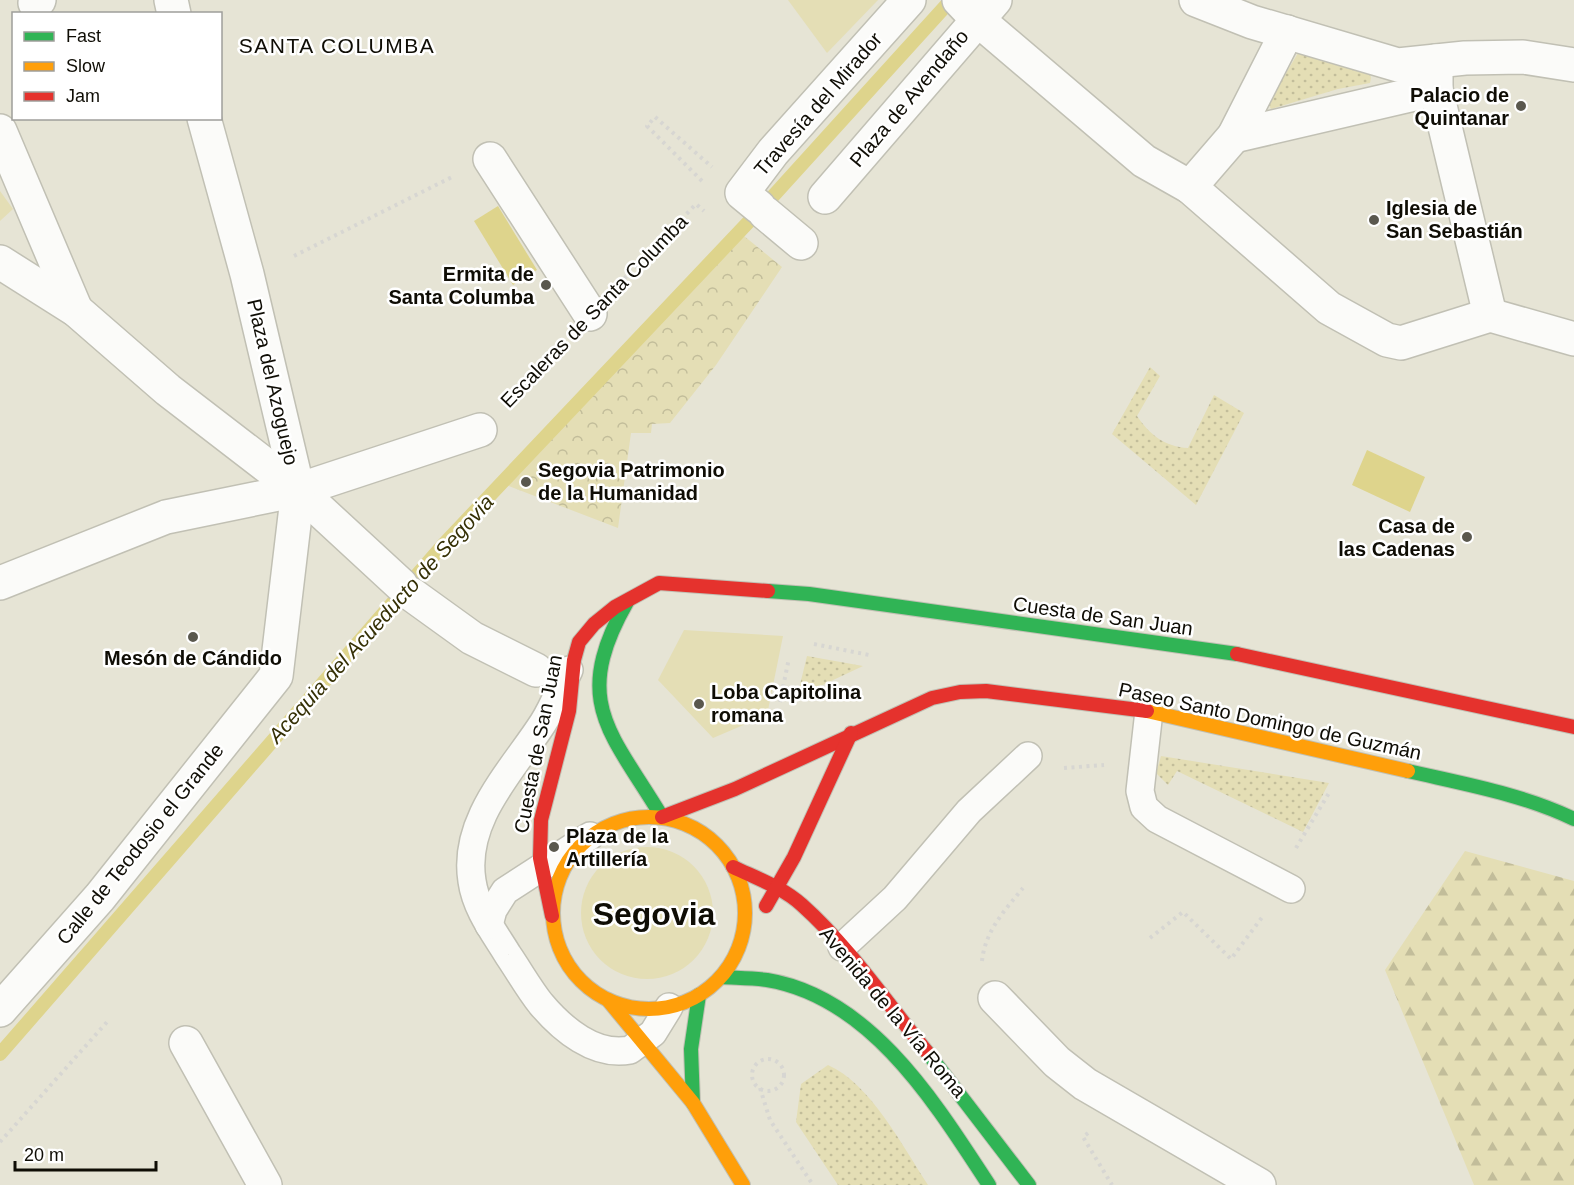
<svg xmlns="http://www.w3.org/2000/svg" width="1574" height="1185" viewBox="0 0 1574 1185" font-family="Helvetica,sans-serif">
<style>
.grass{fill:url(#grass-dots)}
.forest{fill:url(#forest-firs)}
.park{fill:url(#park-crowns)}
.garden{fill:#e4deb5}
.water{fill:#ded48c}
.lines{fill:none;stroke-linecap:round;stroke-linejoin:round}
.stream{stroke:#ded48c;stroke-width:14}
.lane-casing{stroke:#c1c0b4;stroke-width:30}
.street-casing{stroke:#c1c0b4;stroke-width:36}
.fast-casing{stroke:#c1c0b4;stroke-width:16}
.slow-casing{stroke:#c1c0b4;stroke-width:16}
.jam-casing{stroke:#c1c0b4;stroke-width:16}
.path{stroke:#d7d6d2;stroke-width:4;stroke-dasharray:3 4.5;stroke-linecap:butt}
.lane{stroke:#fbfbf9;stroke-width:27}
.street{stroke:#fbfbf9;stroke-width:33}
.fast{stroke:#30b455;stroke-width:14}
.slow{stroke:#ff9f0a;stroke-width:14}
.jam{stroke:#e5322d;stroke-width:14}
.poi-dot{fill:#5a584e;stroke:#fff;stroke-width:2}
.labels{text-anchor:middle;stroke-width:5;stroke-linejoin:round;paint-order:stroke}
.poi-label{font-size:20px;font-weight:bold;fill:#0f0d05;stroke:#fff;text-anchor:start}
.street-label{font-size:20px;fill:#0f0d05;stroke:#fff}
.neighbourhood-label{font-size:21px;letter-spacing:1.5px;fill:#0f0d05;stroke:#fff}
.water-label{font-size:21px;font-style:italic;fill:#353005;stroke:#fff}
.town-label{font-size:32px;font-weight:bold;fill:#0f0d05;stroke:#fff}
</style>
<defs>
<pattern id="grass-dots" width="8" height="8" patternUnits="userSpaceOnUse" patternTransform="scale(1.5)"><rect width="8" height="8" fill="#e4deb5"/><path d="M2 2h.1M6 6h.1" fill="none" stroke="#c2bd9a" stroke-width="1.8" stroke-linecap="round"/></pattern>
<pattern id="forest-firs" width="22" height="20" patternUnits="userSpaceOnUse" patternTransform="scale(1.5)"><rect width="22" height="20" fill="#e4deb5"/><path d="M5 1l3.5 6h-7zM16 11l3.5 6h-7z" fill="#c2bd9a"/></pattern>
<pattern id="park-crowns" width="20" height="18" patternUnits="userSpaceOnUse" patternTransform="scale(1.5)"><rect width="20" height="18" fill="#e4deb5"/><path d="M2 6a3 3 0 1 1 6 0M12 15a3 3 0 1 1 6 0" fill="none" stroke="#c2bd9a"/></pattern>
</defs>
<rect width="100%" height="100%" fill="#e6e4d5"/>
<g class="grass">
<path d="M1298 53 1368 68 1371 78 1370 83 1338 89 1271 109 1268 103Z"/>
<path d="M1150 367 1160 376 1137 416C1149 434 1165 447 1188 448L1214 395 1244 413 1196 505 1112 434Z"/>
<path d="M807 656 863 666 797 697Z"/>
<path d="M1161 756 1329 783 1303 832 1177 771 1168 785 1156 773Z"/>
<path d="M828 1065C870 1083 903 1147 928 1185H838L796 1122 801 1084Z"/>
</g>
<path class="forest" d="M1465 851 1574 881V1185H1474L1385 970Z"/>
<path class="park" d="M744 236 782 267 716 365 670 423 652 424 651 433H631L618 528 506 485Z"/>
<g class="garden">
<path d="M788 0H878L827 53Z"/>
<path d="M0 191 13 209 0 221Z"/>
<path d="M684 630 783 636 767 715 713 738 658 680Z"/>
<circle cx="647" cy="913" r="66"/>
</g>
<g class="water">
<path d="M498 206 537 270 513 285 474 221Z"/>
<path d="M1367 450 1425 477 1410 512 1352 485Z"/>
</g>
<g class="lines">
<path class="stream" d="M0 1054 443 545 775 194 951 0"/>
<g class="lane-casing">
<g id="lane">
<path d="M569 670C560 688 554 706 543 723 512 771 462 820 472 881 476 909 494 932 508 955 519 971 529 989 541 1004 562 1029 595 1057 630 1050L653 1033 669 1007"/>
<path d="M1149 711 1140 791 1144 807 1157 819 1291 889"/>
<path d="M489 925 493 910 505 891 590 836"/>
<path d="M842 947 895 898 969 811 1028 756"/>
</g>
</g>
<g class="street-casing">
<g id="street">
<path d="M171 0 174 14"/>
<path d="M959 0 977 19 1144 161 1190 187 1234 136 1287 32"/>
<path d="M1196 0 1252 22 1398 65 1465 58 1523 57 1574 65"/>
<path d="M35 3 39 0"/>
<path d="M1436 61V89L1490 315"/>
<path d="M0 131 76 310"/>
<path d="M1234 136 1436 89"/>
<path d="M490 159 590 314"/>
<path d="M1190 187 1329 308 1387 340 1401 343 1490 315"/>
<path d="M825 197 995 0"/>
<path d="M759 207 742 193 773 152 909 0"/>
<path d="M765 213 801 243"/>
<path d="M0 262 76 310 168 390 298 490 401 585"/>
<path d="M1490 315 1574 339"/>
<path d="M0 583 166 517 298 490 480 430"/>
<path d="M411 594 472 638 536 670"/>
<path d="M995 998 1057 1062 1085 1084 1259 1185"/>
<path d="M0 1010 100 897 276 676 298 490 247 274 204 118"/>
<path d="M186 1043 265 1185"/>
</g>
</g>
<g class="fast-casing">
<g id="fast">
<path d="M768 591 809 594 1237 654"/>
<path d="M627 602C570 702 611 732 662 817"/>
<path d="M1408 771C1464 784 1522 794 1574 819"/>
<path d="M721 977C736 978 752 978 767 980 871 997 936 1104 989 1185"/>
<path d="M927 1052 1029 1185"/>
<path d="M693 1103 691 1049 699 995"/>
</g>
</g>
<g class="slow-casing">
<g id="slow">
<path d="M1147 711 1408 771"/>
<circle cx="649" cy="913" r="96"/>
<path d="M608 1000 693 1103 743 1185"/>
</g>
</g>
<g class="jam-casing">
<g id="jam">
<path d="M1237 654 1574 727"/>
<path d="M662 817 735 789 932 698 960 692 986 691 1147 711"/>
<path d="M733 867C756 878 782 887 802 905 849 947 887 1003 927 1052"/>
<path d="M766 906 794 857 851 733"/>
<path d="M552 916 540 858 541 820 569 711 574 660 579 642 594 624 615 607 659 583 768 591"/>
</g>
</g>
<g class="path">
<path d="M702 181 647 126 655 117 712 167"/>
<path d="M294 256 454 176"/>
<path d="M619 284 696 204 704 211"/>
<path d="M507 401 562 344"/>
<path d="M814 644 869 655"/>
<path d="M780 702 789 658"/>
<path d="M1064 768 1104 765"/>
<path d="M1296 848 1329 793"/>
<path d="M1150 938 1183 912 1231 959 1263 916"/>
<path d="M982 961C985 931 1005 910 1023 888"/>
<circle cx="768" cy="1075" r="16"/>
<path d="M760 1088 770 1120 813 1185"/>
<path d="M1088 1133 1083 1137 1112 1185"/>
<path d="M0 1142 107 1022"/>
</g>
<use href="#lane" class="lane"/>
<use href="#street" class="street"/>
<use href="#fast" class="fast"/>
<use href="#slow" class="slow"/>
<use href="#jam" class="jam"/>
</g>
<g class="poi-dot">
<circle cx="1521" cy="106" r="6"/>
<circle cx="1374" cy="220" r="6"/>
<circle cx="546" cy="285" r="6"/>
<circle cx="526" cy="482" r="6"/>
<circle cx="1467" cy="537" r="6"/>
<circle cx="193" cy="637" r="6"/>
<circle cx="699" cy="704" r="6"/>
<circle cx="554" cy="847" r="6"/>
</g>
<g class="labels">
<g class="poi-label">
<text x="1509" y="102" text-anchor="end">Palacio de<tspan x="1509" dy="23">Quintanar</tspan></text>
<text x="1386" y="215">Iglesia de<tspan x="1386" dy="23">San Sebastián</tspan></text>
<text x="534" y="281" text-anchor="end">Ermita de<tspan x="534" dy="23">Santa Columba</tspan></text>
<text x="538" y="477">Segovia Patrimonio<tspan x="538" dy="23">de la Humanidad</tspan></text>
<text x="1455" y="533" text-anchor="end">Casa de<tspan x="1455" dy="23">las Cadenas</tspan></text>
<text x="193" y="665" text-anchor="middle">Mesón de Cándido</text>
<text x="711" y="699">Loba Capitolina<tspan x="711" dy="23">romana</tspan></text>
<text x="566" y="843">Plaza de la<tspan x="566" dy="23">Artillería</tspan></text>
</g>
<g class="street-label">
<text transform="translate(909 98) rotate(-50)" y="7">Plaza de Avendaño</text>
<text transform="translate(818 104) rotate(-49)" y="7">Travesía del Mirador</text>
<text transform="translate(594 311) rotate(-46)" y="7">Escaleras de Santa Columba</text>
<text transform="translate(273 382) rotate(77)" y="7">Plaza del Azoguejo</text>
<text transform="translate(1103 616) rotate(8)" y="7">Cuesta de San Juan</text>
<text transform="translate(1270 721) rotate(12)" y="7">Paseo Santo Domingo de Guzmán</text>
<text transform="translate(538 744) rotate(-79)" y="7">Cuesta de San Juan</text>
<text transform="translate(140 844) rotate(-51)" y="7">Calle de Teodosio el Grande</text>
<text transform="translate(893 1012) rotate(50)" y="7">Avenida de la Vía Roma</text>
</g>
<g class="neighbourhood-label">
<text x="337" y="53">SANTA COLUMBA</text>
</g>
<g class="water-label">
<text transform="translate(381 619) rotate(-48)" y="7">Acequia del Acueducto de Segovia</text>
</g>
<g class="town-label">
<text x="654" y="925">Segovia</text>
</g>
</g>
<rect x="12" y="12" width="210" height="108" fill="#ffffff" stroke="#9f9e9b" stroke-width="1.5"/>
<rect x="24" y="32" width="30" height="9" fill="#30b455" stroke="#9f9e9b" stroke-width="1.5"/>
<text x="66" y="42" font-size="18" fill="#0f0d05">Fast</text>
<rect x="24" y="62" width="30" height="9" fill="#ff9f0a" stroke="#9f9e9b" stroke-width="1.5"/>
<text x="66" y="72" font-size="18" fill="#0f0d05">Slow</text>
<rect x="24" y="92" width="30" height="9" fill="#e5322d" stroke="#9f9e9b" stroke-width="1.5"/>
<text x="66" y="102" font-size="18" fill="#0f0d05">Jam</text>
<path d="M15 1161v9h141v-9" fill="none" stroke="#0f0d05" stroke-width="3"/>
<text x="24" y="1161" font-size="18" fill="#0f0d05" stroke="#ffffff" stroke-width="4.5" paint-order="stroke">20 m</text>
</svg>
